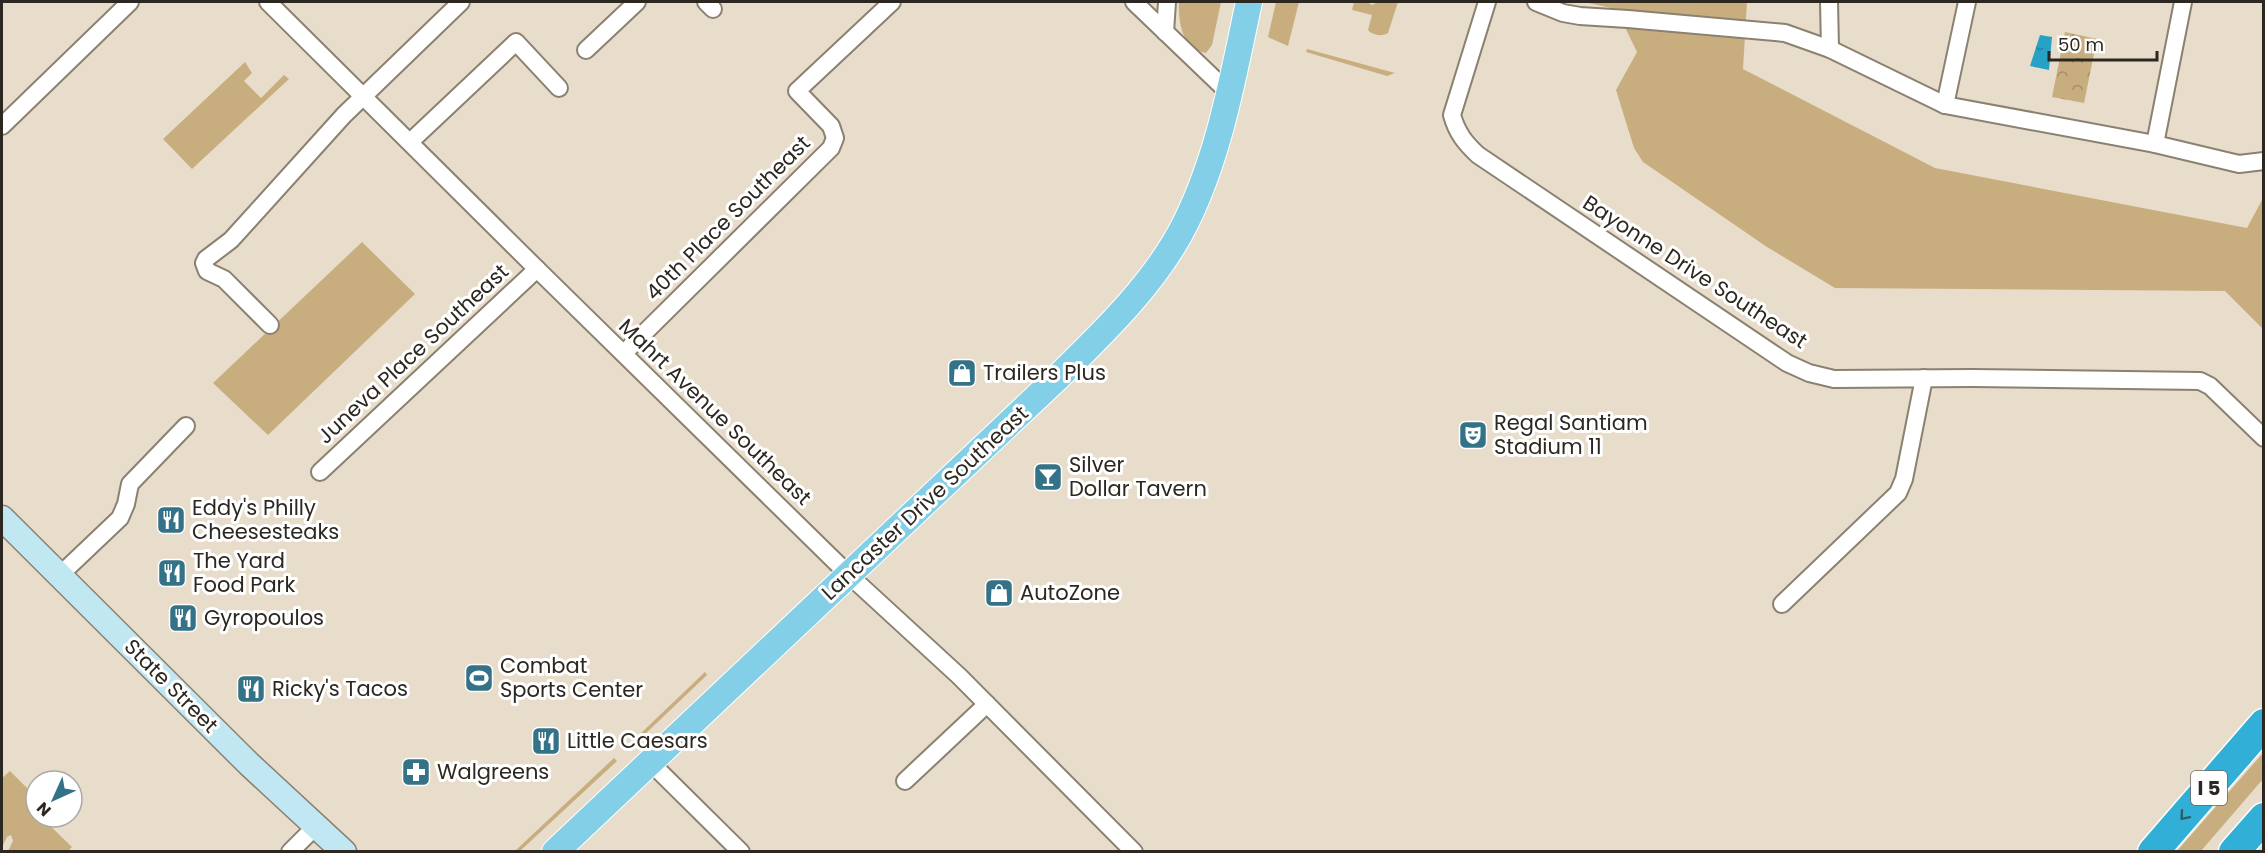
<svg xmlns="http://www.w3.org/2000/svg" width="2265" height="853" viewBox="0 0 2265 853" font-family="Poppins,sans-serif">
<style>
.green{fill:#c8ae7f}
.park{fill:url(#park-crowns)}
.water{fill:url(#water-ripples)}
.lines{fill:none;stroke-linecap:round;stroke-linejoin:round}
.minor-casing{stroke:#8b8170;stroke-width:20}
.secondary-casing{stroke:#8b8170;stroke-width:27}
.primary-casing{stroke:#fff;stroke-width:28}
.motorway-casing{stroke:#fff;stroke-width:33}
.minor{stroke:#fff;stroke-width:16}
.secondary{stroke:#c1e7f3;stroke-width:24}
.primary{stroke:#83cfe7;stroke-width:26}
.motorway{stroke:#31afd7;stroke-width:30}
.oneway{stroke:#2e5e6a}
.labels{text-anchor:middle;stroke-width:6;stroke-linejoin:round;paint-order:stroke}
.shield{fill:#fff;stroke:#6b6864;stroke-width:1.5}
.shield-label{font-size:20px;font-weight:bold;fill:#2c2821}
.street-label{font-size:21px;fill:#2c2821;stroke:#fff}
.poi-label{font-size:21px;fill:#2c2821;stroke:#fff;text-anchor:start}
</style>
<defs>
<pattern id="park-crowns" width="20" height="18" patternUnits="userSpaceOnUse" patternTransform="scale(1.5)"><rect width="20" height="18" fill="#c8ae7f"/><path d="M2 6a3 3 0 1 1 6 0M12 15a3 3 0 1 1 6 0" fill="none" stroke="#a38e68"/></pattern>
<pattern id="water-ripples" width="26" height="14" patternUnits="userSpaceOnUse" patternTransform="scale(1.5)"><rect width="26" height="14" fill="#28a1c7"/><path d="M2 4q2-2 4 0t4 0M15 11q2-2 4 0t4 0" fill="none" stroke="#2383a1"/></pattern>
</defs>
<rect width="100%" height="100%" fill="#e8ddcb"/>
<g class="green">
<path d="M1179 2H1221L1212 45 1206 53C1182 49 1178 22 1179 2Z"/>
<path d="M1276 2H1299L1288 46 1268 37Z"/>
<path d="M1354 2H1367L1372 5 1378 2H1398L1388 33C1382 37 1372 35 1368 30L1372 15 1352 10Z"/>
<path d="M1584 2H1747L1743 69 1935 168 2247 228 2263 198V329L2225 291 1835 288 1767 247 1643 162 1634 148 1616 90 1637 52 1616 9Z"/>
<path d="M1307 49 1395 73 1387 76 1306 52Z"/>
<path d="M245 62 252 73 244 81 261 98 284 75 289 79 192 169 163 139Z"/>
<path d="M362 242 415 294 268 435 213 383Z"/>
<path d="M705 672 707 675 641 738 639 735Z"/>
<path d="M2263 753V779L2201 851H2177Z"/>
<path d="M614 758 617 761 520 851H515Z"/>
<path d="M10 771 32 793 36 790V817H41L72 847 68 851H8L13 841 11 835 7 837 2 847V778Z"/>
</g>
<path class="park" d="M2065 32 2097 39 2084 103 2052 97Z"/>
<path class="water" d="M2040 35 2052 37 2049 70 2030 66Z"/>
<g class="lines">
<g class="minor-casing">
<g id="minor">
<path d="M268 2 537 269 849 575 959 676 1134 852"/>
<path d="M706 2 713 9"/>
<path d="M1134 2 1229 93"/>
<path d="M1487 2 1452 115C1457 133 1465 143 1478 155L1787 363 1809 373 1834 379 1972 378 2200 381 2210 386 2264 438"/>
<path d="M1536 2 1563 13 1580 16 1628 19 1785 33 1830 49 1945 105 2155 144 2239 164 2264 161"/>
<path d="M1829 2 1830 49"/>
<path d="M1165 32 1167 2"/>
<path d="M586 50 637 2"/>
<path d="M1945 105 1967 2"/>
<path d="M2 126 130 2"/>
<path d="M410 142 516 42 559 88"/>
<path d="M2155 144 2183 2"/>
<path d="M270 325 224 279 207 271 204 263 206 259 231 240 344 115 461 2"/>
<path d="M624 353 831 148 835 138 831 126 797 91 892 2"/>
<path d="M320 472 537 269"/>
<path d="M60 575 120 518 126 504 130 484 186 426"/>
<path d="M1782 604 1898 493 1904 479 1924 378"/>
<path d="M650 762 741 852"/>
<path d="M905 781 987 704"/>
<path d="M290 852 316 826"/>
</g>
</g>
<g class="secondary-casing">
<path id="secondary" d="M2 518 249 764 344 852"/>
</g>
<g class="primary-casing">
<path id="primary" d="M555 852 1058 377C1105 331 1157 281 1186 222 1220 153 1233 76 1249 2"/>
</g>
<g class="motorway-casing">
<g id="motorway">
<path d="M2153 852 2264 724"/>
<path d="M2234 852 2264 818"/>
</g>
</g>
<use href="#minor" class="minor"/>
<use href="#secondary" class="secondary"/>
<use href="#primary" class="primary"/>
<use href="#motorway" class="motorway"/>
</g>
<defs><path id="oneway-chevron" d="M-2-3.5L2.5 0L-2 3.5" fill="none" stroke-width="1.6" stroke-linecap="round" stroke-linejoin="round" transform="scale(1.5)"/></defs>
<use class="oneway" href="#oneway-chevron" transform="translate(2184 816) rotate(131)"/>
<defs>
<g id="shop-square" transform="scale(1.5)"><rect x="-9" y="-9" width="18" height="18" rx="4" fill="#347287" stroke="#fff"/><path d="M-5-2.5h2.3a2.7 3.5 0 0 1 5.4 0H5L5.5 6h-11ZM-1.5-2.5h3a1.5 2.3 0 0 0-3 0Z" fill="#fff"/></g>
<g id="theatre-square" transform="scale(1.5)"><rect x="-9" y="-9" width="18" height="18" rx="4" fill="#347287" stroke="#fff"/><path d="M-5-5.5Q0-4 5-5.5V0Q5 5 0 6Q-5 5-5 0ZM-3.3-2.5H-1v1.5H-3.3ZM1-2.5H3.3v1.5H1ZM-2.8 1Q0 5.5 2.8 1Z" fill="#fff"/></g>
<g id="bar-square" transform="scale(1.5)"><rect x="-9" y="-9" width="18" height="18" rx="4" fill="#347287" stroke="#fff"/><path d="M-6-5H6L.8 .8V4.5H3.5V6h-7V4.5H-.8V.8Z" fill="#fff"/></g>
<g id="restaurant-square" transform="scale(1.5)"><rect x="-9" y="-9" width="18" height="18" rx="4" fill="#347287" stroke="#fff"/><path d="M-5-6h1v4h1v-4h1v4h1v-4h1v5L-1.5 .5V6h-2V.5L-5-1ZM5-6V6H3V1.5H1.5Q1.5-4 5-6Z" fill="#fff"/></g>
<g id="stadium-square" transform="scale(1.5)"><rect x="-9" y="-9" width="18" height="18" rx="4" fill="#347287" stroke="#fff"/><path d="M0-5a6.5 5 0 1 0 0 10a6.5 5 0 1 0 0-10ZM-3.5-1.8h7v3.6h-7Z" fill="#fff"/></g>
<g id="pharmacy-square" transform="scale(1.5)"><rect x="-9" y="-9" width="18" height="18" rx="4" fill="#347287" stroke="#fff"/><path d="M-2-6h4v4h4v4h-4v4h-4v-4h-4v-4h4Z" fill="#fff"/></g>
</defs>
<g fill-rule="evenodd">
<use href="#shop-square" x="962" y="373"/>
<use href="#theatre-square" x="1473" y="435"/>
<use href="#bar-square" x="1048" y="477"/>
<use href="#restaurant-square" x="171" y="520"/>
<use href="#restaurant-square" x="172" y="573"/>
<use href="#shop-square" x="999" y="593"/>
<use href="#restaurant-square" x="183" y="618"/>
<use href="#stadium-square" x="479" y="678"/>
<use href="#restaurant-square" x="251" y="689"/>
<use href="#restaurant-square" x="546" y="741"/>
<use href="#pharmacy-square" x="416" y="772"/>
</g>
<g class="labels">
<rect class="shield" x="2191" y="771" width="36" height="34" rx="4.5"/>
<g class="shield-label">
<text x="2209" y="795">I 5</text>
</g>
<g class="street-label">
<text transform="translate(728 218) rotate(-45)" y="7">40th Place Southeast</text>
<text transform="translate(1695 272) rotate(33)" y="7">Bayonne Drive Southeast</text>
<text transform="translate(413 354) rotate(-43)" y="7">Juneva Place Southeast</text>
<text transform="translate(715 412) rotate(44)" y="7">Mahrt Avenue Southeast</text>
<text transform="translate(925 503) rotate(-43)" y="7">Lancaster Drive Southeast</text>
<text transform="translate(171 686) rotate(45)" y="7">State Street</text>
</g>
<g class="poi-label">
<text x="983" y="380">Trailers Plus</text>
<text x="1494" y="430">Regal Santiam<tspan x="1494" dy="24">Stadium 11</tspan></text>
<text x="1069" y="472">Silver<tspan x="1069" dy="24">Dollar Tavern</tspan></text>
<text x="192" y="515">Eddy's Philly<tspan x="192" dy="24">Cheesesteaks</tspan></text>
<text x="193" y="568">The Yard<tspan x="193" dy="24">Food Park</tspan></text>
<text x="1020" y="600">AutoZone</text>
<text x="204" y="625">Gyropoulos</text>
<text x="500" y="673">Combat<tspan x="500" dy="24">Sports Center</tspan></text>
<text x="272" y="696">Ricky's Tacos</text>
<text x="567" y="748">Little Caesars</text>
<text x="437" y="779">Walgreens</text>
</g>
</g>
<rect width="2265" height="853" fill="none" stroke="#2c2821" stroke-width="6"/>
<g transform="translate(54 799) rotate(225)"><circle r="28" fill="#ffffff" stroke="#aba9a6" stroke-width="1.5"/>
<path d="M0-4.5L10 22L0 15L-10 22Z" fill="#347287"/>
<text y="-9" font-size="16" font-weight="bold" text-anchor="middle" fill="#2c2821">N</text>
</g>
<path d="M2049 51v9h108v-9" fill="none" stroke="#2c2821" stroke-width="3"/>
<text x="2058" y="51" font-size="18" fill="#2c2821" stroke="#ffffff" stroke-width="4.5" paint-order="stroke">50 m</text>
</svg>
